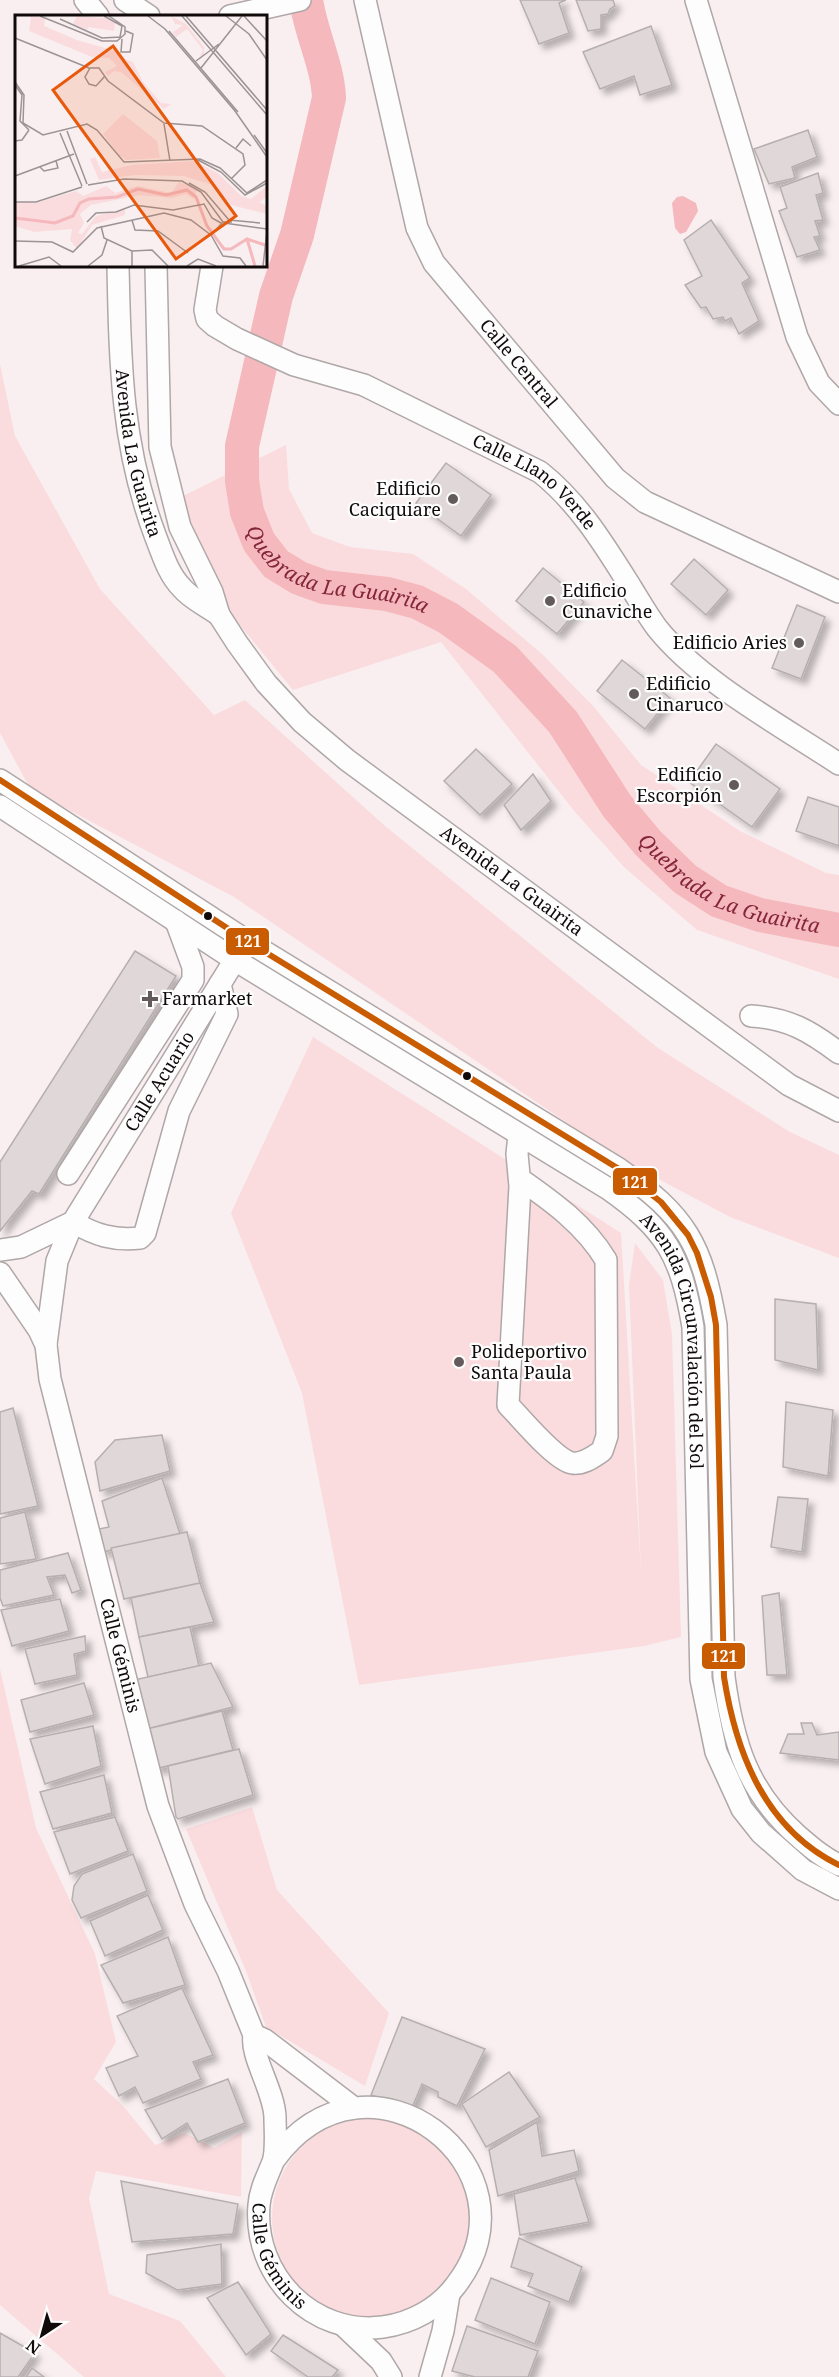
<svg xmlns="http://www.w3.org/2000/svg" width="839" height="2377" viewBox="0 0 839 2377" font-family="'Noto Serif',serif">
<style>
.green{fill:#fadcde}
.water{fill:#f4b8bd}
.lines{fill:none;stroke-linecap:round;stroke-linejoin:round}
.river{stroke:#f4b8bd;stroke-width:34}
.building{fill:#dfd7d8;stroke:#b6afb0;stroke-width:1.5;filter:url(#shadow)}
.minor-casing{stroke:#afa7a8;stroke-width:24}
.minor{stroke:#fefdfd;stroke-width:21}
.bus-1-casing{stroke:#fdfdfd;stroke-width:10}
.bus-1{stroke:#c95b00;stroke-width:6}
.poi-dot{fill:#625a5b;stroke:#fdfdfd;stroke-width:2}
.bus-dot{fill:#100a0b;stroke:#fdfdfd;stroke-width:2}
.labels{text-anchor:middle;stroke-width:4.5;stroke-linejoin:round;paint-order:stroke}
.street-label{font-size:18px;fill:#100a0b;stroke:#fdfdfd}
.poi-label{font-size:18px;fill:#100a0b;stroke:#fdfdfd;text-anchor:start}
.water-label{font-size:20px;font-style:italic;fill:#842637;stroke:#fdfdfd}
.inset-river{fill:none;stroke:#f4b8bd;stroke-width:3}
.inset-road{fill:none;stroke:#9c9394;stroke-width:1.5}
.view{fill:#e8590c;fill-opacity:0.15;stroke:#e8590c;stroke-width:3}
.inset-edge{fill:none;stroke:#100a0b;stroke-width:3}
.line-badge{stroke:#fdfdfd;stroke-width:2}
.badge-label{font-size:16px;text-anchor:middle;font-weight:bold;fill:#fff}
</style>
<defs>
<filter id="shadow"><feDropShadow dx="5.5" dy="5.5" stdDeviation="3" flood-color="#0004"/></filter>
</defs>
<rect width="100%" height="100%" fill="#f9eff0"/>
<g class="green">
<path d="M0 364 15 436 100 589 214 715 245 700 384 825 658 1048 790 1132 839 1155V1258L730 1217 619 1158 234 897 31 790 0 733Z"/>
<path d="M286 445 289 489 312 533 350 547 413 554 466 589 543 655 594 707 641 765 740 831 826 873 839 875V979L697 930 624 867 575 812 441 642 293 690 216 596 169 503Z"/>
<path d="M313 1037 621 1233 641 1572 629 1285 635 1243 663 1280 672 1334 681 1637 644 1646 359 1685 302 1393 231 1213Z"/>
<path d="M0 1669 36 1828 95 1954 116 2042 94 2079 124 2107 155 2145 185 2133 214 2148 242 2132 241 2197 96 2171 89 2198 109 2294 180 2321 226 2377H84L0 2305Z"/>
<path d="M252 1807 277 1890 389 2013 365 2086 266 2027 246 1971 186 1829Z"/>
<circle cx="372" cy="2218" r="100"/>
</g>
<path class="water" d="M683 196 696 203 698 211 686 232 680 234 675 228 672 203 677 197Z"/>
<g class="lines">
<path class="river" id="s1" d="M306 0C311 34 328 66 329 98L297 235 276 296 242 446V481L247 512 259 542 276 564 299 578 324 587 387 594 417 602 448 618 505 659 563 722 617 806 648 843 685 879 719 901 760 915 839 930"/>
</g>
<g class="building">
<path d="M520 0H566L559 3 569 33 539 44Z"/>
<path d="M576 0H613L615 6 610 9 608 14 601 15V29L588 31Z"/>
<path d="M651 26 672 85 640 95 634 76 600 89 583 52Z"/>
<path d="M808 130 817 157 792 167 795 178 769 184 754 149Z"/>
<path d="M818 173 823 193 816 195 823 220 815 221 820 236 814 237 820 250 797 257 779 211 787 208 780 187Z"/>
<path d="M711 220 750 278 742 283 759 321 739 334 731 318 725 321 723 317 713 319 706 307 701 308 685 285 702 276 684 240Z"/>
<path d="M446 463 491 495 461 536 416 503Z"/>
<path d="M694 559 728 590 706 615 671 584Z"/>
<path d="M543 568 584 602 557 634 516 601Z"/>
<path d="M797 605 825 617 801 679 772 668Z"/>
<path d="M622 660 670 698 645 729 597 691Z"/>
<path d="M716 744 780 789 752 827 689 782Z"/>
<path d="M476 749 512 784 480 815 444 781Z"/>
<path d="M533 774 551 801 521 830 504 805Z"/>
<path d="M808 797 839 807V846L796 831Z"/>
<path d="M135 951 176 976 39 1194 32 1191 0 1231V1162Z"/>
<path d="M775 1299 816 1304 818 1370 775 1360Z"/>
<path d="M786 1402 833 1410 828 1476 783 1467Z"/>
<path d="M13 1408 38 1506 0 1514V1412Z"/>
<path d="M162 1435 170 1471 100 1491 95 1462 115 1440Z"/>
<path d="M162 1478 180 1534 103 1552 94 1530 109 1527 102 1501Z"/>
<path d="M778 1497 808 1499 802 1552 771 1547Z"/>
<path d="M25 1512 36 1559 0 1564V1518Z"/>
<path d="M187 1532 200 1583 124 1599 111 1548Z"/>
<path d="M68 1553 81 1590 72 1593 65 1575 47 1577 54 1595 3 1606 0 1598V1570Z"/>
<path d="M200 1583 214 1622 139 1637 131 1598Z"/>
<path d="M779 1593 787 1675H767L762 1596Z"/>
<path d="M60 1599 69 1631 12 1646 1 1610Z"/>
<path d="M190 1627 199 1666 148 1677 139 1637Z"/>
<path d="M85 1636 86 1651 74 1654 77 1675 35 1684 25 1649Z"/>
<path d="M211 1663 233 1707 147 1729 134 1680Z"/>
<path d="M84 1683 94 1715 30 1732 21 1700Z"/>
<path d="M222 1711 233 1750 155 1769 147 1729Z"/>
<path d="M801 1723H812L817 1735 839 1732V1760L780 1753 788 1734H804Z"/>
<path d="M93 1726 101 1766 45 1784 30 1739Z"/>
<path d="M239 1749 253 1795 178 1819 176 1817 168 1766Z"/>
<path d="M104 1775 112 1813 53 1829 40 1792Z"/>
<path d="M115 1817 128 1851 70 1874 54 1832Z"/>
<path d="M133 1854 147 1891 81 1918 72 1900 74 1886 82 1874Z"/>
<path d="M148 1895 163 1930 105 1956 90 1921Z"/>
<path d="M168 1937 185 1985 123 2003 101 1965Z"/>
<path d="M182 1988 213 2055 193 2062 201 2079 143 2103 135 2087 119 2096 106 2068 138 2056 117 2016Z"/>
<path d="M402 2017 485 2049 457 2106 438 2097V2092L422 2084 411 2110 371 2095Z"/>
<path d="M509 2072 540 2117 486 2147 462 2104Z"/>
<path d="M228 2079 245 2123 198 2142 187 2123 162 2139 145 2110Z"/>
<path d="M537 2122 542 2156 574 2150 579 2171 498 2196 489 2150Z"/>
<path d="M575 2178 589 2222 520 2235 514 2194Z"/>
<path d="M121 2181 238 2204 233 2234 132 2242Z"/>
<path d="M519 2238 582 2267 569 2302 528 2286 533 2274 511 2267Z"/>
<path d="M221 2244 222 2284 177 2290 146 2273 147 2255Z"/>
<path d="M491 2278 550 2302 535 2344 475 2320Z"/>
<path d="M238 2282 271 2334 246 2355 207 2298Z"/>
<path d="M467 2326 538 2351 528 2377H475L452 2371Z"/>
<path d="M0 2333 35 2353 18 2377H0Z"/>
<path d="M283 2335 338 2370 332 2377H308L271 2351Z"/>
<path d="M32 2368 44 2377H26Z"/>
</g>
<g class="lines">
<g class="minor-casing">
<g id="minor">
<path d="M85 0 98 16"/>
<path d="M125 0 149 16"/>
<path id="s2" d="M365 0 417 228 434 263 615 478 645 502 839 592"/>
<path d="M696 0 797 337 819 383 839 404"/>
<path d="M230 16 300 0"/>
<path id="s3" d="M118 266C120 361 121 444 155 535 162 553 168 574 182 588 191 599 207 606 219 615"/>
<path id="s4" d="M156 266 160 447 180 527 212 592 219 615 237 643 266 683 302 722 347 760 789 1085 839 1111"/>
<path id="s5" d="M212 266 205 310 207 319 215 326 237 339 294 365 364 385 540 472C580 504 605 546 632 589 640 602 648 616 657 628 700 682 782 726 839 764"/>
<path d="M0 780 247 941 619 1169C687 1217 702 1244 716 1325L724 1677C733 1743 747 1791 798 1836 811 1847 823 1858 839 1865"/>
<path id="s6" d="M0 806 235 960 607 1188C667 1230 681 1256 693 1327L701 1679 716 1752 742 1809 761 1833 803 1870 839 1889"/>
<path d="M751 1016C788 1018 810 1031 839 1053"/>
<path d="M519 1135 517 1154 520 1186 508 1405C521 1418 555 1460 572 1463 583 1465 593 1457 602 1451L607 1436 606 1260C585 1225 553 1202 520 1179"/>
<path d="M68 1174 193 980V967L176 921"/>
<path d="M0 1250 21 1247 73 1222C95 1235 114 1241 140 1238L145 1233 179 1111 227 1014 220 984"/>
<path id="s7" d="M0 1273 39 1330 46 1345 50 1379 158 1806 195 1904 228 1971 254 2035C250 2056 274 2090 275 2117 275 2131 277 2150 273 2162 267 2177 260 2190 259 2205 253 2276 313 2336 383 2327 412 2323 439 2308 456 2285 545 2170 369 2029 274 2160"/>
<path id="s8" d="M46 1344 57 1261 73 1222 241 950"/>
<path d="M254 2035 265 2040 354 2108"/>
<path d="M343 2325 381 2361 391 2377"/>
<path d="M430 2377 443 2331 449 2294"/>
</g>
</g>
<use href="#minor" class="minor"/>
<g class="bus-1-casing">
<path id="bus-1" d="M0 780 247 941 619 1169 661 1202 688 1235 697 1253 711 1297 716 1325 724 1677C736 1753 765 1829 839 1865"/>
</g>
<use href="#bus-1" class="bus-1"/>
</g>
<g class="poi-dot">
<circle cx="453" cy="499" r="6"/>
<circle cx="550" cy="601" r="6"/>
<circle cx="799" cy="643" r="6"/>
<circle cx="634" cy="694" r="6"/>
<circle cx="734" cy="785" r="6"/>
<path d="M147 990h6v6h6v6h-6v6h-6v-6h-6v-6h6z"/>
<circle cx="459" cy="1362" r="6"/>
</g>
<g class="bus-dot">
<circle cx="208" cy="916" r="5"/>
<circle cx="467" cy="1076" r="5"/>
</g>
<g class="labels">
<g class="street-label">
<text dy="6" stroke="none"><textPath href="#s2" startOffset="404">Calle Central</textPath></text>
<text dy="6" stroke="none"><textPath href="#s3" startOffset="189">Avenida La Guairita</textPath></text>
<text dy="6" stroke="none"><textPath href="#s5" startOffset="423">Calle Llano Verde</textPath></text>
<text dy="6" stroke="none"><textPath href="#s4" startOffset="759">Avenida La Guairita</textPath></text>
<text dy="6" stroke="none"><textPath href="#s8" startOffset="291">Calle Acuario</textPath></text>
<text dy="6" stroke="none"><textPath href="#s6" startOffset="896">Avenida Circunvalación del Sol</textPath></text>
<text dy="6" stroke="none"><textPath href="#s7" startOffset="405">Calle Géminis</textPath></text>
<text dy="6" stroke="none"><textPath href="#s7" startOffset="1041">Calle Géminis</textPath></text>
</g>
<g class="poi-label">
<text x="441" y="495" text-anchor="end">Edificio<tspan x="441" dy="21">Caciquiare</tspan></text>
<text x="562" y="597">Edificio<tspan x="562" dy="21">Cunaviche</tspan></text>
<text x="787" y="649" text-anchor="end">Edificio Aries</text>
<text x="646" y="690">Edificio<tspan x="646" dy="21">Cinaruco</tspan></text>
<text x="722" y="781" text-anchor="end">Edificio<tspan x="722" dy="21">Escorpión</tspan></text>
<text x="162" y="1005">Farmarket</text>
<text x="471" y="1358">Polideportivo<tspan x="471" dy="21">Santa Paula</tspan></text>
</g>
<g class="water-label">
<text dy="7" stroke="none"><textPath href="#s1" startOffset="644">Quebrada La Guairita</textPath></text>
<text dy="7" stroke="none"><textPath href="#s1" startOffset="1167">Quebrada La Guairita</textPath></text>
</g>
</g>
<g transform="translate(15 15)">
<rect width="252" height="252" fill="#f9eff0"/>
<path d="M16 1 30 3 29 11 62 25 104 37 110 44 118 47 128 67 146 88 156 89 149 94 106 57 99 56 93 61 90 57 102 51 94 43 77 42 14 16ZM62 1 90 3 100 7 99 16 74 12 72 15 58 9ZM156 1 171 9 189 32V39L184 43 188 35 172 14 161 22 158 17 168 10 160 9ZM108 99 142 126 145 143 111 145 104 140 88 119ZM80 142 87 157 117 150 178 146 203 158 226 181 236 184 252 171V182L244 187 252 191V199L216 190 197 170 169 161 120 160 84 165 75 144ZM164 167 183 174 178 184 171 179 157 183 125 180 76 190 65 199 69 208 63 218 67 219 81 201 110 194V200L77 210 62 234 55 225 57 214 19 217 0 211V188H21L61 176 68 181 91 171 100 178 123 171 156 178Z" fill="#fadcde"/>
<path class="inset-river" d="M0 203 40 208 58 201 65 188 74 184 102 182 123 174 151 180 172 175 181 182 192 211 209 234H216L232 224 250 230M232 224 240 251"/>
<path class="inset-road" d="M25 1 87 26H102L110 19V12L94 1M133 1 150 14 220 96 252 142M167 1 252 100M171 1 252 95M211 1 234 19 252 45M229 1 252 26M45 4 87 23 105 22 107 11 89 1M154 16 223 97M0 23 74 53M107 24 106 37H115L118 19 111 16M181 46 204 29M186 53 227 1M90 61 81 71 74 69 70 62 75 53H84L93 66 149 108 187 111 228 139 230 150 216 164M0 67 9 80 8 108 28 120 72 109 82 115 109 147 185 144 205 153 232 178 252 165M0 70 7 80 5 106 14 115M149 109 155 146M52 116 72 169M45 118 67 171M239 120 252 138M0 126 7 125 14 115M221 133 228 124 236 131M183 145 206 157 230 180 252 168M25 152 29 156 43 153 41 146M0 161 59 139M174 168 190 177 214 205 245 208M73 170 109 164 167 166 186 177 208 207M0 187H21L67 172M117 205 120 215 143 216 173 238M72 207 81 198 101 197 119 190 158 195 189 189 197 203 206 208M209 208 252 214M86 211 89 223 117 236V251M196 220 208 241 225 243 231 251M0 226 37 227 58 237 82 213 149 198 176 205 196 220 208 207H217M117 236 137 235 153 251M4 251 34 242 46 251M73 251 87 240 92 225M172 251 183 244 201 251M248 251 252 216"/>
<path class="view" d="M98 31 221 201 161 244 38 75Z"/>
<rect width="252" height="252" class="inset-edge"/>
</g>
<g class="line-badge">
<rect x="225" y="927" width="45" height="29" rx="6" fill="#c95b00"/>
<rect x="612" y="1167" width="46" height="29" rx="6" fill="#c95b00"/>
<rect x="701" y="1642" width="45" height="28" rx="6" fill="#c95b00"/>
</g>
<g class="badge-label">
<text x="248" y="947">121</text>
<text x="635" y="1188">121</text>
<text x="724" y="1662">121</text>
</g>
<g transform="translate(42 2335) rotate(216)" stroke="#fdfdfd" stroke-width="4.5" paint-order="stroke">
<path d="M0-4.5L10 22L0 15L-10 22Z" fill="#100a0b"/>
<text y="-9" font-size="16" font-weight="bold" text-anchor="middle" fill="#100a0b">N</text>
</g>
</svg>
